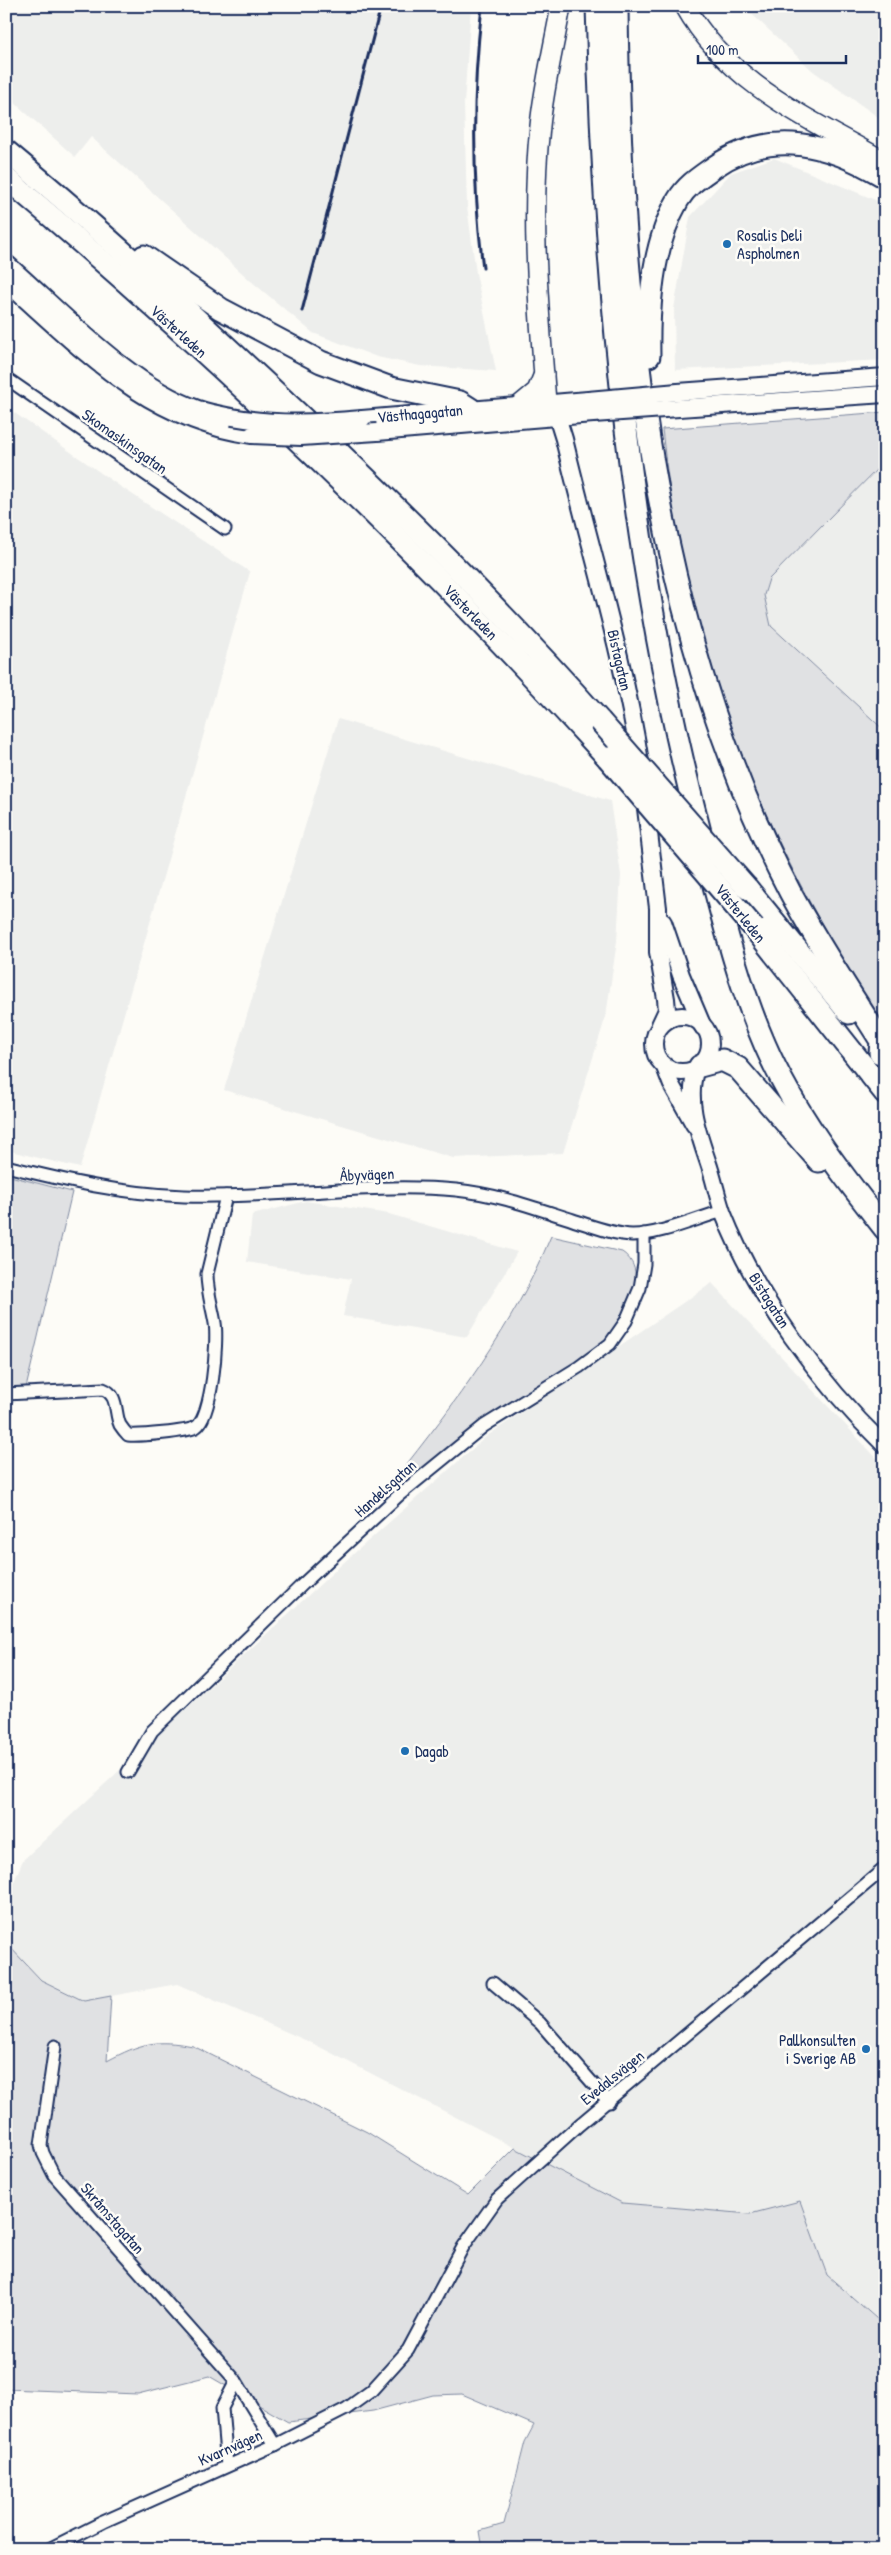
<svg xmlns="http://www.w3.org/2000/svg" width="891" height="2555" viewBox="0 0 891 2555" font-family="'Patrick Hand',sans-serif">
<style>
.built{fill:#edeeec}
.green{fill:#e0e1e3;stroke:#7e88a0}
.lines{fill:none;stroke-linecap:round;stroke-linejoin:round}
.minor-casing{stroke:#1b2f5e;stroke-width:15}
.tertiary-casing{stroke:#1b2f5e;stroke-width:19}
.secondary-casing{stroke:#1b2f5e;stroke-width:20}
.primary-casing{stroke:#1b2f5e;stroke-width:22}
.motorway-casing{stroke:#1b2f5e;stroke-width:25}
.minor{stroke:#fdfcf7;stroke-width:11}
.tertiary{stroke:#fdfcf7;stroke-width:15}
.secondary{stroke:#fdfcf7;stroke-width:16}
.primary{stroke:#fdfcf7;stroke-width:19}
.motorway{stroke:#fdfcf7;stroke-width:21}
.rail{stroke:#1b2f5e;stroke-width:3}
.secondary-bridge-casing{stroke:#1b2f5e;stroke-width:20;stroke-linecap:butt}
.motorway-bridge-casing{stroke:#1b2f5e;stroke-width:25;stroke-linecap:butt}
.secondary-bridge{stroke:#fdfcf7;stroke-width:16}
.motorway-bridge{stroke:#fdfcf7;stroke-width:21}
.poi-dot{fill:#1f6fb2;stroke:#fdfcf7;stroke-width:2}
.labels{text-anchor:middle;stroke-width:5;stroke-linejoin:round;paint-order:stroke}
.poi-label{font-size:16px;fill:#1b2f5e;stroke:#fdfcf7;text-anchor:start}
.street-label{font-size:16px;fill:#1b2f5e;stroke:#fdfcf7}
</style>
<rect width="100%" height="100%" fill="#fdfcf7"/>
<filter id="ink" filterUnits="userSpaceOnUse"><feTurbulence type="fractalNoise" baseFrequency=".02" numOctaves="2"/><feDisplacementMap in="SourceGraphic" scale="10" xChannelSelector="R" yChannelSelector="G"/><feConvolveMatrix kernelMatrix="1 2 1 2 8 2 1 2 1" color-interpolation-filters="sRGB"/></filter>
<g filter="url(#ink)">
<g class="built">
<path d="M6 6H471L464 104 467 206 476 273 496 371 420 366 377 357 313 333 251 281 91 137 75 157 6 95Z"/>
<path d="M743 6H885V122L813 71Z"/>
<path d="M774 158 885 204V360L675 370 674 309 690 217 731 173Z"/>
<path d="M6 407 121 487 250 572 80 1168 6 1150Z"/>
<path d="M885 461V731L771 626 764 595 769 579Z"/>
<path d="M338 719 610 801 621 875 617 941 606 1016 563 1153 453 1158 224 1090Z"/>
<path d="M306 1201 389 1214 517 1252 467 1337 343 1316 351 1279 247 1262 252 1215Z"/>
<path d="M712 1283 885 1467V2325L827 2275 800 2202 750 2214 622 2203 312 2043 177 1984 84 2001 41 1980 9 1946 6 1901 23 1860 342 1564 487 1436Z"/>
</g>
<g class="green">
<path d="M885 412V461L769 579 764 595 771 626 885 731V1030C849 972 814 914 784 852 719 721 677 575 662 429Z"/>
<path d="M6 1175 72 1192 26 1388 6 1389Z"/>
<path d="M551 1236 622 1252C657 1276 615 1332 593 1352L400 1488 395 1479C455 1403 514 1326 551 1236Z"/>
<path d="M6 1920 9 1946 41 1980 84 2001 111 1996 107 2061C141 2043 155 2039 193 2046L367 2132 468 2195 515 2148 622 2203 750 2214 800 2201 827 2275 885 2326V2549H483L480 2531 504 2524 525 2442 534 2425 462 2394 433 2395 373 2411 288 2422 209 2376 138 2394 6 2389Z"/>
</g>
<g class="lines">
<g class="minor-casing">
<g id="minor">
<path d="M6 378 225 529"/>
<path d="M6 1166C66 1181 123 1194 184 1196 274 1199 367 1182 456 1190 497 1194 535 1208 573 1220 592 1226 612 1234 632 1235 660 1235 695 1219 723 1211"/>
<path d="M6 1394 103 1389C119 1395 114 1412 120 1425 122 1428 125 1432 128 1435 139 1436 187 1432 196 1427 212 1417 218 1341 215 1323 212 1306 207 1291 207 1274L226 1196"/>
<path d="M128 1772 152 1731 303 1584 398 1496 484 1426 579 1367 610 1344 626 1321 640 1288 644 1264V1234"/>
<path d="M493 1983 540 2023 609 2102"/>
<path d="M55 2046 41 2145 43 2153 54 2175 236 2381 275 2445"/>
<path d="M227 2466 222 2408 236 2381"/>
<path d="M49 2549 103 2522 275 2445 346 2409 371 2391 408 2350 463 2247 497 2199 579 2125 885 1868"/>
</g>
</g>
<g class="tertiary-casing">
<g id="tertiary">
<path d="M664 1066 671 1084 694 1125"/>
<path d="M696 1070C686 1100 698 1132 708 1162 714 1179 717 1196 723 1213 756 1297 820 1383 885 1446"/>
</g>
</g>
<g class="secondary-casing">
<g id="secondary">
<path d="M6 263C61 311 130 386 198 409 209 413 221 415 232 417"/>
<path d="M6 282C82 349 146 420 252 435"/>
<path d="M678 392 885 377"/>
<path d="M546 402 555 410 564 439C590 549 624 656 641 768"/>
<path d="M679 408 885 394"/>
<path d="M362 419 588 400"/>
<path d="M377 432 593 414"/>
<path d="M645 800 658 908V952L666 999 667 1010 660 1025"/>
<path d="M663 922 681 975 703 1027"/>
<circle cx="682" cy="1044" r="28"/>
</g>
</g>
<g class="primary-casing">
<g id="primary">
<path d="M685 6C730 86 809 118 885 162"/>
<path d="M546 402C539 310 530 218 540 126 544 86 554 46 561 6"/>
<path d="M520 405 537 391 544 374"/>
</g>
</g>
<g class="motorway-casing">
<g id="motorway">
<path d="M597 6C604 286 631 568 702 840"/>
<path d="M617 6C620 303 651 625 790 892 817 943 850 992 881 1041L880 1053"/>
<path d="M6 151C93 223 176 300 259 377 377 487 493 600 600 721"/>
<path d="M6 178C219 358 421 552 608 758"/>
<path d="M144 256 221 309 321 362 391 388 460 402 471 409"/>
<path d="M649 356C648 306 652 245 678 200 687 185 700 177 714 167 772 127 829 144 885 177"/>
<path d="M711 874C726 932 741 990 765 1045 794 1112 840 1172 885 1229"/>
<path d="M747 888 849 1013"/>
<path d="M754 928 885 1093"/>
<path d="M700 1066 722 1060 738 1068 819 1161"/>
</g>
</g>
<use href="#minor" class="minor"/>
<use href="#tertiary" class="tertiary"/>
<use href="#secondary" class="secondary"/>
<use href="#primary" class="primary"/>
<use href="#motorway" class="motorway"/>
<g class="rail">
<path d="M482 6C472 94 472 181 483 268"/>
<path d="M302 311 381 6"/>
</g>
<g class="secondary-bridge-casing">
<g id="secondary-bridge">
<path d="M588 400 678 392"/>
<path d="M593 414 679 408"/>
<path d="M232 417C275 425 319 423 362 419"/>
<path d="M252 435 301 437 377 432"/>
</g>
</g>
<g class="motorway-bridge-casing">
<g id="motorway-bridge">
<path d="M600 721 747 888"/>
<path d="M608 758 754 928"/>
</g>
</g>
<use href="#secondary-bridge" class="secondary-bridge"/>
<use href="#motorway-bridge" class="motorway-bridge"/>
</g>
</g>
<g class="poi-dot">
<circle cx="727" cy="244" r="5"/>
<circle cx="405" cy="1751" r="5"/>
<circle cx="866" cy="2049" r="5"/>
</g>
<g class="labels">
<g class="poi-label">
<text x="737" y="241">Rosalis Deli<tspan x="737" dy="18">Aspholmen</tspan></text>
<text x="415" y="1757">Dagab</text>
<text x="856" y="2046" text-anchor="end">Pallkonsulten<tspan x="856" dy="18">i Sverige AB</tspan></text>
</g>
<g class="street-label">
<text transform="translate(179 331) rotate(42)" y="6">Västerleden</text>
<text transform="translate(420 413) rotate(-5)" y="6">Västhagagatan</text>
<text transform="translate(125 441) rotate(35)" y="6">Skomaskinsgatan</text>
<text transform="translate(471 612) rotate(46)" y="6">Västerleden</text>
<text transform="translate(620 660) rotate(77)" y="6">Bistagatan</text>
<text transform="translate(741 913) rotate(51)" y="6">Västerleden</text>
<text transform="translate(367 1174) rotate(-2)" y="6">Åbyvägen</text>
<text transform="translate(770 1300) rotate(58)" y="6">Bistagatan</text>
<text transform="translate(385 1488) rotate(-42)" y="6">Handelsgatan</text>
<text transform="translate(612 2077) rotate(-39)" y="6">Evedalsvägen</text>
<text transform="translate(113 2218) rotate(49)" y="6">Skråmstagatan</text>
<text transform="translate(230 2447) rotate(-24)" y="6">Kvarnvägen</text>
</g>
</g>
<rect width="891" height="2555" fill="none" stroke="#fdfcf7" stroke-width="25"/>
<rect x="12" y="12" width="866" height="2530" fill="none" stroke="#1b2f5e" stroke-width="2" filter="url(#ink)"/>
<path d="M698 55v8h148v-8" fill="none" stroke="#1b2f5e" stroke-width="2.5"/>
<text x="706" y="55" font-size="15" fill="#1b2f5e" stroke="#fdfcf7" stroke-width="4" paint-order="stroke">100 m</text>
</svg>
